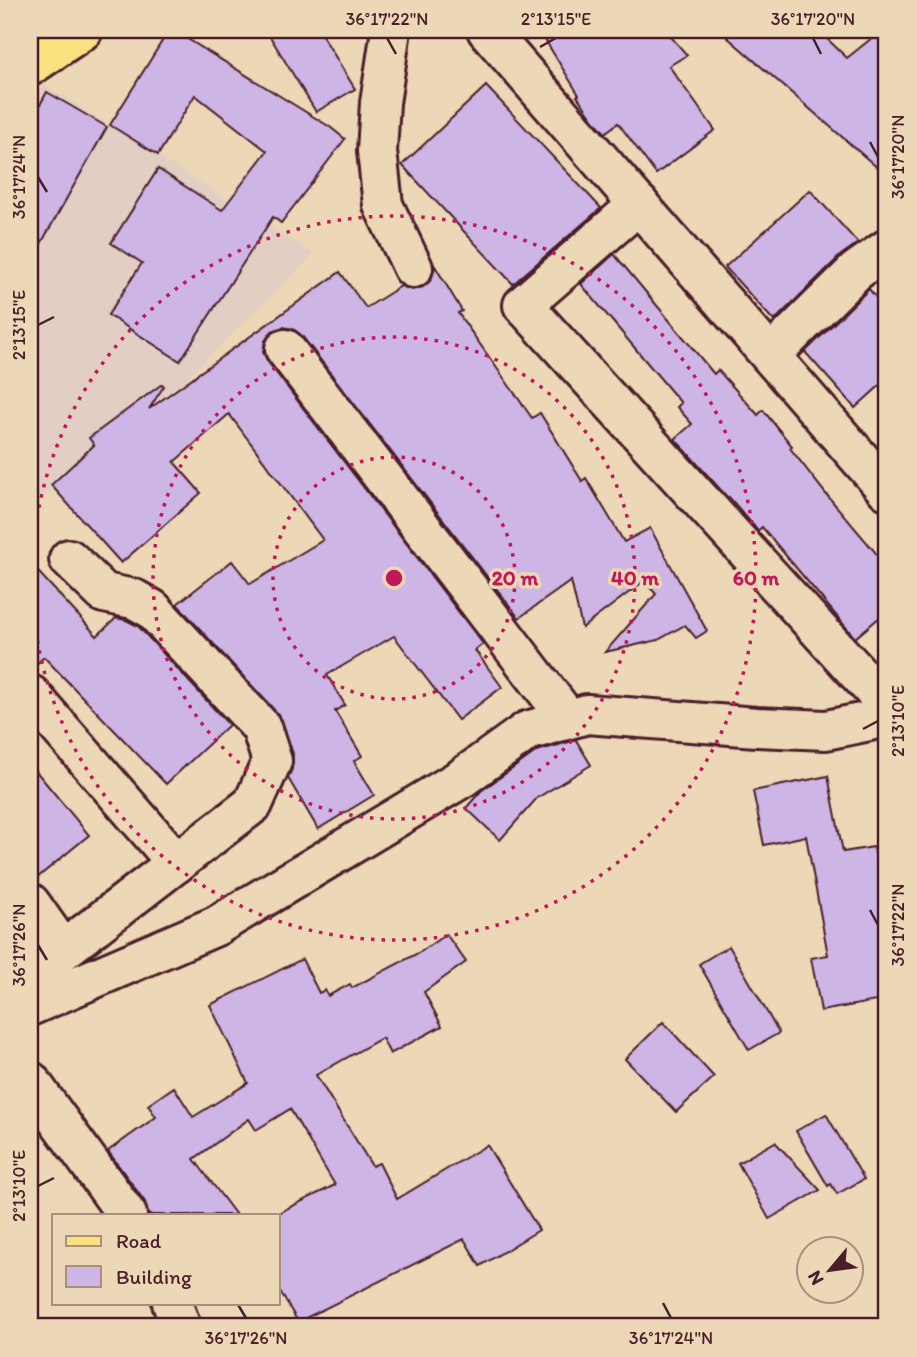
<svg xmlns="http://www.w3.org/2000/svg" width="917" height="1357" viewBox="0 0 917 1357" font-family="Itim,sans-serif">
<style>
.built{fill:#e3cec4}
.building{fill:#cdb5e5;stroke:#4a1f2b;stroke-width:2}
.lines{fill:none;stroke-linecap:round;stroke-linejoin:round}
.minor-casing{stroke:#4a1f2b;stroke-width:44}
.major-casing{stroke:#4a1f2b;stroke-width:44}
.minor{stroke:#ecd8b6;stroke-width:38}
.major{stroke:#fae180;stroke-width:38}
.ticks{fill:none;stroke:#4a1f2b;stroke-width:2.5}
.ring{fill:none;stroke:#c2185b;stroke-width:3.5;stroke-dasharray:3.5 7}
.centre{fill:#c2185b;stroke:#ecd8b6;stroke-width:3.5}
.ring-label{font-size:21px;text-anchor:middle;font-weight:bold;fill:#c2185b;stroke:#ecd8b6;stroke-width:7;stroke-linejoin:round;paint-order:stroke}
.neatline{fill:none;stroke:#4a1f2b;stroke-width:2.5}
.ticks-label{font-size:18px;text-anchor:middle;fill:#4a1f2b}
</style>
<rect width="100%" height="100%" fill="#ecd8b6"/>
<filter id="ink" filterUnits="userSpaceOnUse"><feTurbulence type="fractalNoise" baseFrequency=".0143" numOctaves="2"/><feDisplacementMap in="SourceGraphic" scale="14" xChannelSelector="R" yChannelSelector="G"/><feConvolveMatrix kernelMatrix="1 2 1 2 8 2 1 2 1" color-interpolation-filters="sRGB"/></filter>
<g filter="url(#ink)">
<path class="built" d="M43 84 314 254 186 379 30 507V106Z"/>
<g class="building">
<path d="M169 30H173L330 127 345 139 281 223 273 217 180 361 108 315 142 263 111 243 158 169 222 210 267 151 195 95 158 155 110 125Z"/>
<path d="M266 30H319L355 89 316 112Z"/>
<path d="M539 30H665L687 55 669 66 715 130 656 174 618 123 605 133 594 120 577 96 579 95Z"/>
<path d="M719 30H818L847 58 882 30H887V176Z"/>
<path d="M486 86 601 208 513 284 402 165Z"/>
<path d="M47 92 107 127 30 263V123Z"/>
<path d="M810 190 858 243 841 255 774 321 725 267Z"/>
<path d="M614 254 714 374 718 370 758 415 763 410 792 446 790 448 826 494 887 566V611L855 638 762 527 758 531 729 497 728 498 675 439 692 424 677 407 681 403 581 284Z"/>
<path d="M435 266 462 311 458 313 532 418 540 413 582 481 586 478 624 542 650 528 707 631 696 638 685 625 658 640 605 652 656 594 644 581 582 628 571 581 519 618 302 336 293 329 283 327 272 331 265 341 263 352 268 362 483 644 475 650 502 687 458 720 394 636 327 675 345 705 335 711 362 756 354 761 374 795 318 829 288 778 292 769 293 754 282 720 277 713 177 604 232 561 250 584 323 540 229 414 174 462 201 493 121 563 51 485 94 445 89 438 162 384 164 386 149 409 340 272 366 308 401 286 412 290 423 287 431 280Z"/>
<path d="M869 289 887 310V379L855 408 805 352Z"/>
<path d="M30 563 97 636 116 618 126 620 138 626 229 725 166 784 44 657 30 670Z"/>
<path d="M576 740 591 765 537 798 500 840 466 808 481 791 537 751Z"/>
<path d="M30 764 89 835 32 882 30 881Z"/>
<path d="M828 776 843 852 874 847 887 919V999L821 1011 811 958 828 955 806 836 764 845 753 791Z"/>
<path d="M446 934 466 962 424 992 442 1026 390 1054 382 1038 316 1075 372 1166 379 1163 397 1199 487 1145 539 1230 480 1266 464 1239 298 1322 278 1288V1213L335 1185 290 1109 256 1130 249 1119 194 1159 236 1215H148L145 1202 108 1151 156 1117 148 1105 174 1087 193 1117 248 1083 210 1005 302 959 319 993 325 990 328 996 350 984 352 988 422 951Z"/>
<path d="M729 946 779 1033 749 1050 699 964Z"/>
<path d="M663 1022 714 1077 676 1112 625 1059Z"/>
<path d="M826 1114 864 1179 837 1194 831 1184 828 1186 796 1131Z"/>
<path d="M775 1142 820 1190 769 1219 738 1163Z"/>
</g>
<g class="lines">
<g class="minor-casing">
<g id="minor">
<path d="M391 30 380 103 377 151 383 205 413 268"/>
<path d="M487 30 887 490"/>
<path d="M639 204 523 305 887 705"/>
<path d="M285 349 568 719"/>
<path d="M771 355 856 271 887 249"/>
<path d="M30 696 31 695 177 863"/>
<path d="M30 903 63 950"/>
<path d="M30 976 253 804 272 761 261 727 152 609 134 599 104 593 69 559"/>
<path d="M30 1006 216 926 462 778 527 731 587 714 757 727 826 730 870 721 887 704"/>
<path d="M30 1081 127 1215"/>
<path d="M172 1303 181 1327"/>
</g>
</g>
<g class="major-casing">
<path id="major" d="M30 66 83 30"/>
</g>
<use href="#minor" class="minor"/>
<use href="#major" class="major"/>
</g>
</g>
<path class="ticks" d="M387 38 396 54M813 38 821 54M540 47 556 38M870 142 878 157M38 177 47 192M38 325 54 317M863 729 878 721M870 910 878 925M38 945 47 960M38 1186 54 1178M237 1303 246 1318M663 1303 671 1318"/>
<g class="ring">
<circle cx="394" cy="578" r="121"/>
<circle cx="394" cy="578" r="241"/>
<circle cx="394" cy="578" r="362"/>
</g>
<circle cx="394" cy="578" r="10" class="centre"/>
<g class="ring-label">
<text x="515" y="585">20 m</text>
<text x="635" y="585">40 m</text>
<text x="756" y="585">60 m</text>
</g>
<rect width="917" height="1357" fill="none" stroke="#ecd8b6" stroke-width="77"/>
<rect x="52" y="1214" width="228" height="91" fill="#ecd8b6" stroke="#ab8e7e" stroke-width="2"/>
<rect x="66" y="1236" width="35" height="10" fill="#fae180" stroke="#ab8e7e" stroke-width="2"/>
<text x="116" y="1248" font-size="21" fill="#4a1f2b">Road</text>
<rect x="66" y="1266" width="35" height="21" fill="#cdb5e5" stroke="#ab8e7e" stroke-width="2"/>
<text x="116" y="1284" font-size="21" fill="#4a1f2b">Building</text>
<g transform="translate(830 1270) rotate(241)"><circle r="33" fill="#ecd8b6" stroke="#ab8e7e" stroke-width="2"/>
<path d="M0-5L12 26L0 18L-12 26Z" fill="#4a1f2b"/>
<text y="-10" font-size="19" font-weight="bold" text-anchor="middle" fill="#4a1f2b">N</text>
</g>
<rect x="38" y="38" width="840" height="1280" class="neatline"/>
<g class="ticks-label">
<text x="387" y="25">36°17'22"N</text>
<text x="556" y="25">2°13'15"E</text>
<text x="813" y="25">36°17'20"N</text>
<text transform="translate(898 157) rotate(-90)" y="6">36°17'20"N</text>
<text transform="translate(19 177) rotate(-90)" y="6">36°17'24"N</text>
<text transform="translate(19 325) rotate(-90)" y="6">2°13'15"E</text>
<text transform="translate(898 721) rotate(-90)" y="6">2°13'10"E</text>
<text transform="translate(898 925) rotate(-90)" y="6">36°17'22"N</text>
<text transform="translate(19 945) rotate(-90)" y="6">36°17'26"N</text>
<text transform="translate(19 1186) rotate(-90)" y="6">2°13'10"E</text>
<text x="246" y="1344">36°17'26"N</text>
<text x="671" y="1344">36°17'24"N</text>
</g>
</svg>
